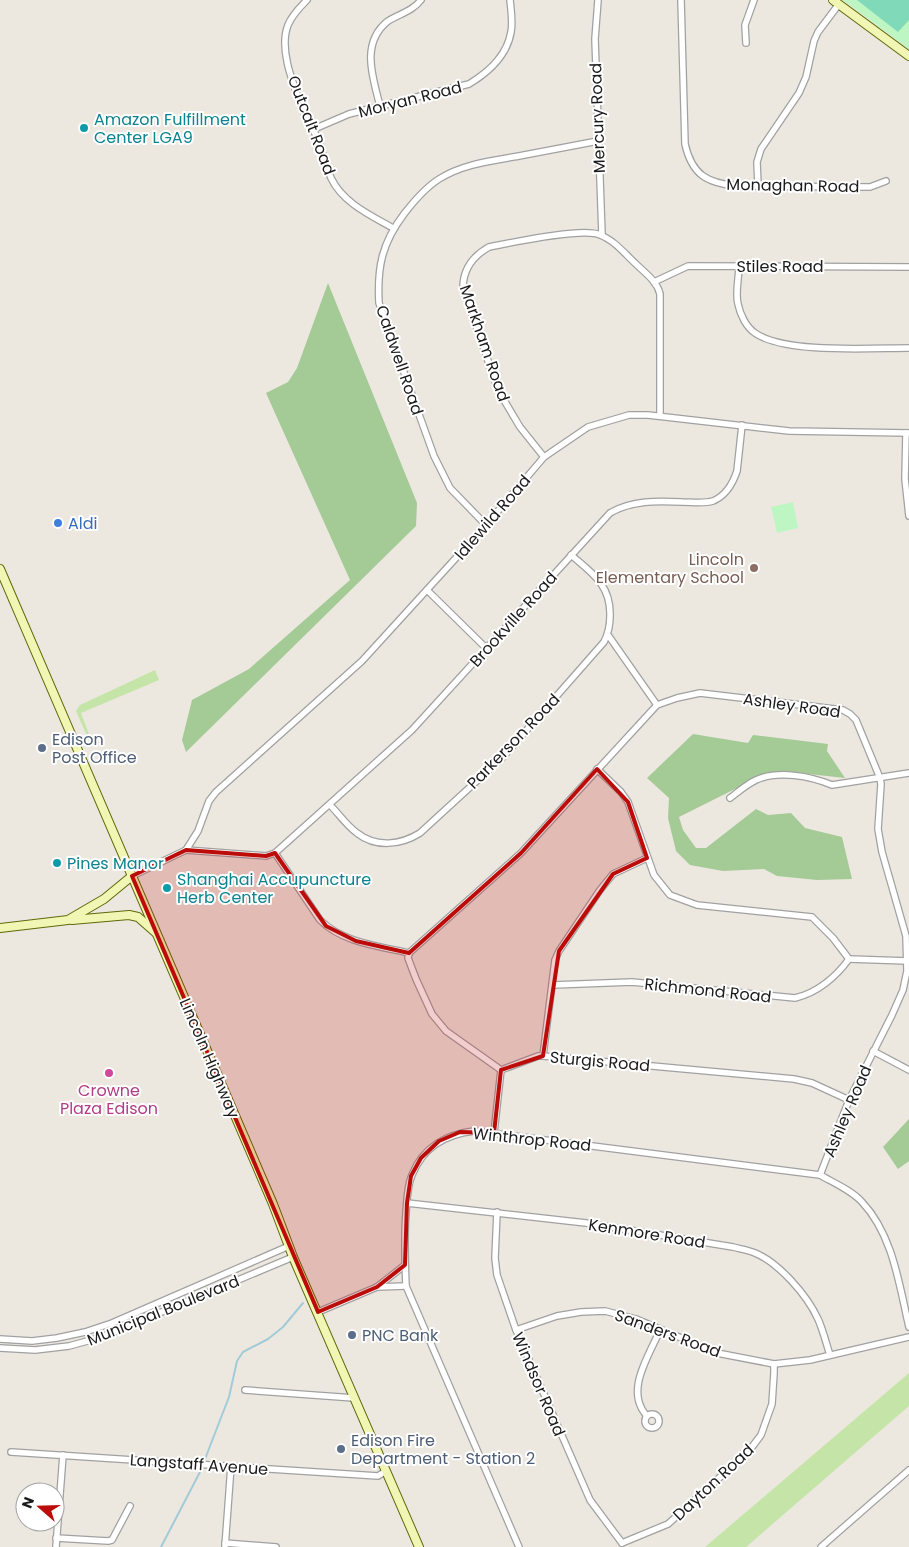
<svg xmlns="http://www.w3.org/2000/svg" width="909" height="1547" viewBox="0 0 909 1547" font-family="Poppins,sans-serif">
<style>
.grass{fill:#c4e5a7}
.forest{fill:#a4ca96}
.park{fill:#bdf6c3}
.pitch{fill:#80d9b8}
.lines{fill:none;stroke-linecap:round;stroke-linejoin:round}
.stream{stroke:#a2cbd8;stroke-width:2}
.street-casing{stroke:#a1a1a1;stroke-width:8}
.secondary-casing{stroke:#5d6a09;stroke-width:10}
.street{stroke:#fff;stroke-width:5.5}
.secondary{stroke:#f1f6b4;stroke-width:8}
.marked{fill:#bc0c09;fill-opacity:0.2;stroke:#bc0c09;stroke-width:4;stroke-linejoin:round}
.culture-dot{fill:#0f9aa8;stroke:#fff;stroke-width:2}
.shop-dot{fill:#3f7fe0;stroke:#fff;stroke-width:2}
.education-dot{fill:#8d6e63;stroke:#fff;stroke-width:2}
.service-dot{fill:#5c6f8a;stroke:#fff;stroke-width:2}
.hotel-dot{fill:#d1479c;stroke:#fff;stroke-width:2}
.labels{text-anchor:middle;stroke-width:4;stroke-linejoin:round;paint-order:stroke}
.street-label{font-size:16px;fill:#1a1a1a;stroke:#fff}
.culture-label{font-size:16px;fill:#0d838f;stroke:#fff;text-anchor:start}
.shop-label{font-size:16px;fill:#366cbe;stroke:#fff;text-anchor:start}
.education-label{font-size:16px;fill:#785e54;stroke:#fff;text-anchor:end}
.service-label{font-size:16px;fill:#4e5e75;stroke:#fff;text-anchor:start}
.hotel-label{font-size:16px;fill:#b23c85;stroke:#fff}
</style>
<rect width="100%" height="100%" fill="#ece8e0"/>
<g class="grass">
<path d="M155 670 159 680 81 713 90 737 88 738 76 711 80 705Z"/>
<path d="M909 1373V1406L746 1547H705Z"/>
</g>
<g class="forest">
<path d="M328 283 417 503 416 526 186 752 182 740 192 700 249 669 350 580 266 393 288 382 297 368Z"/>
<path d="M693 734 748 743 753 735 828 744 827 751 845 778 809 774 769 772 679 817 683 830 696 848H706L756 809 768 815 791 813 805 828 842 837 852 879 817 880 777 876 764 869 723 871 690 865 676 851 668 818 669 798 647 778Z"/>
<path d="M909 1119V1161L898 1169 883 1147Z"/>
</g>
<g class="park">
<path d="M843 0H909V49Z"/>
<path d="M793 502 798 528 777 533 771 507Z"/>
</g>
<path class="pitch" d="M857 0H909V20L898 32Z"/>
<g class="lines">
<g class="stream">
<path d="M205 1459 229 1397 237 1361 243 1352 268 1339 283 1327 303 1303"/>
<path d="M161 1547 200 1472"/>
</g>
<g class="street-casing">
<g id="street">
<path d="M307 0C300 7 292 15 288 25 277 53 298 94 307 120 320 137 323 159 331 178 343 203 370 215 393 228"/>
<path d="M598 0 595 39 602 235"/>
<path d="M681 0 685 144C692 175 707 183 737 186L870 187 886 181"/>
<path d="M746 43 745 25 754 0"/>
<path d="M380 106C373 78 360 43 388 21 399 14 413 11 421 0"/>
<path d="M314 129 349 114 469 84C489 72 507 56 511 32 513 22 511 10 510 0"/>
<path d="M758 186 757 162 761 149 799 93 806 77 814 41 818 32 839 4"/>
<path d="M739 266C739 277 735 293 738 304 740 314 746 327 755 333 785 354 871 348 909 348"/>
<path d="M654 282 688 266 909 267"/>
<path d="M906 433 905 479 909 516"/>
<path d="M544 457 520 427 498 390 463 288C463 269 473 256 489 247 510 243 583 227 600 235 614 240 625 254 636 264 645 273 657 281 660 294V415"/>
<path d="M486 525 450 488 434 456 379 303C377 267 382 243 404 214 414 201 425 188 439 179 463 164 491 161 519 156 545 151 571 146 598 141"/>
<path d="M427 590 486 648"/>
<path d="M608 635 657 705"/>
<path d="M597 769 621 792 628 802 654 875 670 895 697 905 812 917 833 938 849 959"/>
<path d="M730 798C738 792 747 784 756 780 778 770 810 776 832 785L909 773"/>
<path d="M330 805C339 814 347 826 357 833 376 848 401 845 420 833L503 757 604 642C608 634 610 625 610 616 611 585 592 573 571 555"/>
<path d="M186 850 198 831 209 801 216 792 362 661 486 525 544 457 588 427 629 415H648L789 431 909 433"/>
<path d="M275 853 320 920C343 943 379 946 409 953"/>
<path d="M132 876 186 850 266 856 275 853 412 730 610 513C632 500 657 501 682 502 692 502 703 504 713 501 725 496 733 483 737 471L742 425"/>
<path d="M409 953 521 853 657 705 677 698 700 693 843 710 850 714 856 720 880 778 881 784 878 829 882 852 906 936 907 971 903 990 892 1015 849 1100 820 1175"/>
<path d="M409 953 408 958 416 979 432 1014 446 1031 501 1070"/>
<path d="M849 959 908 961"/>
<path d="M553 985 632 982 795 998C817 993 836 977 849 959"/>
<path d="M873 1051 909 1070"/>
<path d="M543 1056 555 960 559 951 600 890 613 874 647 858"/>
<path d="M501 1070 538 1056H543L794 1079 812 1083 849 1100"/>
<path d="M494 1133 501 1070"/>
<path d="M407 1203 586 1223 733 1247C740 1249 748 1250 755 1253 779 1263 807 1295 818 1319 823 1330 826 1343 830 1355"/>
<path d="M497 1212 495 1258 497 1275 516 1330 590 1500 622 1543"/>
<path d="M377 1287 406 1286"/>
<path d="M318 1312 377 1287 405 1265"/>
<path d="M516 1330 557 1316 581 1312 605 1311 636 1319 717 1353 774 1364 810 1360 909 1337"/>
<path d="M0 1339 32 1341 57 1338 85 1332 112 1323 289 1246"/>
<path d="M0 1348 35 1350 69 1346 102 1337 293 1257"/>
<path d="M245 1390 354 1398"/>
<circle cx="652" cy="1421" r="7"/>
<path d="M647 1416C624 1391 649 1356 660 1330"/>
<path d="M11 1452 378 1476 386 1471"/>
<path d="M56 1538 108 1541 112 1540 130 1506"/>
<path d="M225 1543 276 1547"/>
<path d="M622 1543 668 1524 749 1451 761 1435 772 1404 774 1373V1364"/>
<path d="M56 1547 63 1455"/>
<path d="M225 1547 231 1466"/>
<path d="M519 1547 406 1286C405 1261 404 1237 406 1213 407 1201 407 1186 412 1175 423 1147 447 1134 474 1131L820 1175C834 1183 851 1190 862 1202 893 1235 899 1284 909 1327"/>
<path d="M821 1547 909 1470"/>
</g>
</g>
<g class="secondary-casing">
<g id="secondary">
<path d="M833 0 909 56"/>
<path d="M0 569 273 1204 293 1257 419 1547"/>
<path d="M72 920 129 915 138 917 155 932"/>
<path d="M0 928 68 920 104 899 132 876"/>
</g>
</g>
<use href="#street" class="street"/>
<use href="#secondary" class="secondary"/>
</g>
<path class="marked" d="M597 769 628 802 647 858 613 874 559 951 543 1056 501 1070 494 1133 460 1132 439 1141 421 1158 411 1176 407 1203 405 1265 377 1287 318 1312 132 876 186 850 266 856 275 853 326 926 356 941 409 953 521 853Z"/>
<g class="culture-dot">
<circle cx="84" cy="128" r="5"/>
<circle cx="57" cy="863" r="5"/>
<circle cx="167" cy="888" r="5"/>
</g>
<circle class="shop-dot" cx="58" cy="523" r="5"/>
<circle class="education-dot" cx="754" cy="568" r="5"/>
<g class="service-dot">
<circle cx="42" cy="748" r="5"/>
<circle cx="352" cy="1335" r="5"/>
<circle cx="341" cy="1449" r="5"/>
</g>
<circle class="hotel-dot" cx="109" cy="1073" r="5"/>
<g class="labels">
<g class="street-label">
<text transform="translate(410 99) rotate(-14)" y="6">Moryan Road</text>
<text transform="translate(597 118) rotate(-92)" y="6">Mercury Road</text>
<text transform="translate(312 125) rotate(69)" y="6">Outcalt Road</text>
<text transform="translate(793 185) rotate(1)" y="6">Monaghan Road</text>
<text x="780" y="272">Stiles Road</text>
<text transform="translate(485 343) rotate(71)" y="6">Markham Road</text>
<text transform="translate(400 360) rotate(71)" y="6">Caldwell Road</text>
<text transform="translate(492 517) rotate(-49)" y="6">Idlewild Road</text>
<text transform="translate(513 619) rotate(-48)" y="6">Brookville Road</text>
<text transform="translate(792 705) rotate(8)" y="6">Ashley Road</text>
<text transform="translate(513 741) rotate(-46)" y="6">Parkerson Road</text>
<text transform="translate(708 990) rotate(6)" y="6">Richmond Road</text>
<text transform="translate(210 1058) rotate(67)" y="6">Lincoln Highway</text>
<text transform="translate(600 1061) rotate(5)" y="6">Sturgis Road</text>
<text transform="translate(847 1111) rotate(-67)" y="6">Ashley Road</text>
<text transform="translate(532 1139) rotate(6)" y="6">Winthrop Road</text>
<text transform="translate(647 1233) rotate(9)" y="6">Kenmore Road</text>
<text transform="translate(163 1310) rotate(-22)" y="6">Municipal Boulevard</text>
<text transform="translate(668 1333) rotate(20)" y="6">Sanders Road</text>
<text transform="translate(539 1384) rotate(67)" y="6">Windsor Road</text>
<text transform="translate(199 1464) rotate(4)" y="6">Langstaff Avenue</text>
<text transform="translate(713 1482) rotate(-43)" y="6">Dayton Road</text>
</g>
<g class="culture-label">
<text x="94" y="125">Amazon Fulfillment<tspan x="94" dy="18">Center LGA9</tspan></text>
<text x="67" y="869">Pines Manor</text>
<text x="177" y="885">Shanghai Accupuncture<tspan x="177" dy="18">Herb Center</tspan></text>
</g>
<g class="shop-label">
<text x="68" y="529">Aldi</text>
</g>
<g class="education-label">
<text x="744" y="565">Lincoln<tspan x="744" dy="18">Elementary School</tspan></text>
</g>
<g class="service-label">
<text x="52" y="745">Edison<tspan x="52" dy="18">Post Office</tspan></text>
<text x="362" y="1341">PNC Bank</text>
<text x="351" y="1446">Edison Fire<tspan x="351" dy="18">Department - Station 2</tspan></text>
</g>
<g class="hotel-label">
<text x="109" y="1096">Crowne<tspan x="109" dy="18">Plaza Edison</tspan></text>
</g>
</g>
<g transform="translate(40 1507) rotate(290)"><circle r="24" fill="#ffffff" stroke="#a3a3a3"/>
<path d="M0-4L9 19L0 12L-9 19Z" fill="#bc0c09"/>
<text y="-8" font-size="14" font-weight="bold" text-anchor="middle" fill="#1a1a1a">N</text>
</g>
</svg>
